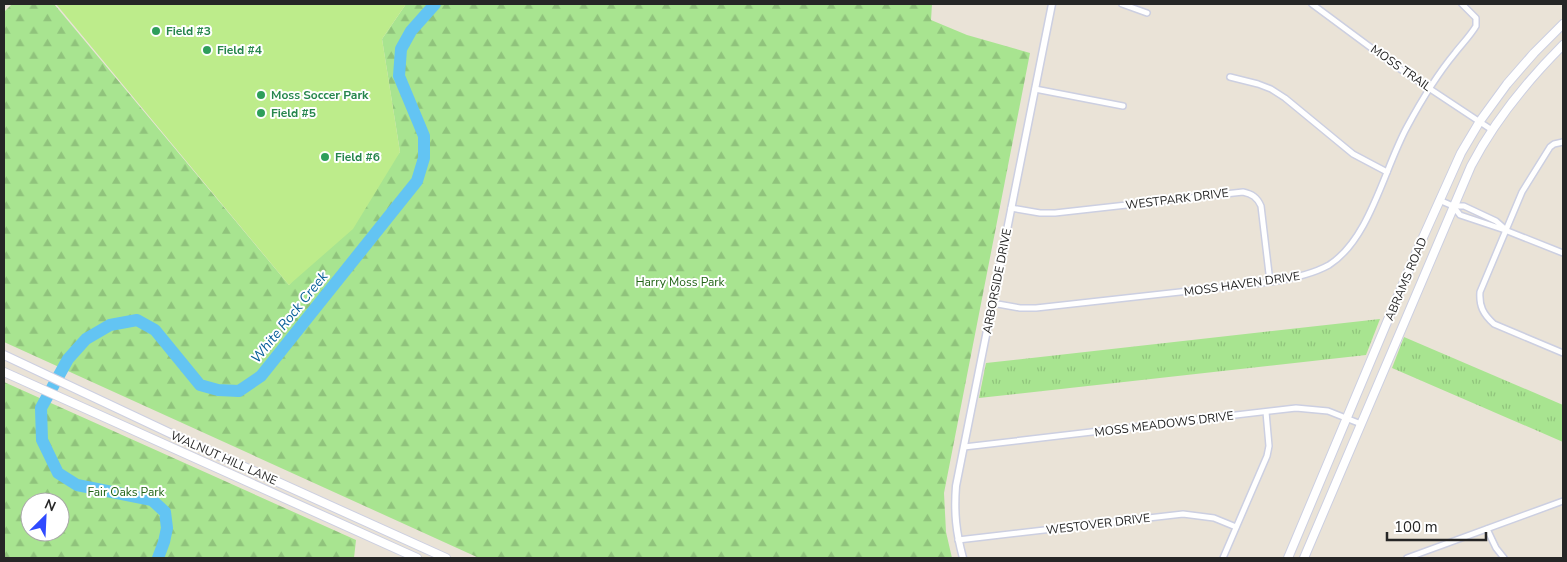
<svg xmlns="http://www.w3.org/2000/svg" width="1567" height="562" viewBox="0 0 1567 562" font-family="'Nunito Sans',sans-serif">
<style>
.grass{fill:url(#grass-tufts)}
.forest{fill:url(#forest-firs);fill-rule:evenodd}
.pitch{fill:#bdec8b}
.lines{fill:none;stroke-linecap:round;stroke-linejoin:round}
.river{stroke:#63c4f3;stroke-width:12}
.minor-casing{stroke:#cccfe1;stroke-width:8}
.tertiary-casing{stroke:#cccfe1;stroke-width:9}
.secondary-casing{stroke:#cccfe1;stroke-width:10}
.minor{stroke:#fff;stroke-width:5}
.tertiary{stroke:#fff;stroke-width:6}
.secondary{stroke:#fff;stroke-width:8}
.leisure-dot{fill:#2e9e5b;stroke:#fff;stroke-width:2}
.labels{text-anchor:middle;stroke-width:4;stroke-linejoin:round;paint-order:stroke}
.leisure-label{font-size:12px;font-weight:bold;fill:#27864d;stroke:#fff;text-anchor:start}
.street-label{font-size:12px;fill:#262626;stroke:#fff}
.park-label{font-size:12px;fill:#216416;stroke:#fff}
.water-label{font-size:14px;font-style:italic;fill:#085f99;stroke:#fff}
</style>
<defs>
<pattern id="grass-tufts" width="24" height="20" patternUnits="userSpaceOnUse" patternTransform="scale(1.25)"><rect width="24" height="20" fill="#a8e490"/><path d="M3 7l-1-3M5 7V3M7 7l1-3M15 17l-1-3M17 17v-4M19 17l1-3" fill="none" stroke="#90c37c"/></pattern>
<pattern id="forest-firs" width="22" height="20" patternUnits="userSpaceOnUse" patternTransform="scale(1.25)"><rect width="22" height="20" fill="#a8e490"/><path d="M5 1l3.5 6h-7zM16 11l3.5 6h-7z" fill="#90c37c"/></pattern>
</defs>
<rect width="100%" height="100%" fill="#eae3d7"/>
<g class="grass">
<path d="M1380 319 1366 355 979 398 986 363Z"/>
<path d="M1404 337 1563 405V442L1392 368Z"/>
</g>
<g class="forest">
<path d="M12 4H54L289 285 400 152 382 39 406 4H932L931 20 967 35 1030 53 944 493 946 532 952 558H479L4 342V12Z"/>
<path d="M4 382 356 540 354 558H4ZM30 502H60V532H30Z"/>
</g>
<path class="pitch" d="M56 4H406L382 39 400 152 353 229 289 285Z"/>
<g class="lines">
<path class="river" d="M158 558 164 542 167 528 165 512 152 500 77 485 58 473 42 440 41 408 68 359 86 339 110 325 137 320 155 330 200 385 218 390 239 391 261 376 417 181 424 158V136L399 76 401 49 411 31 435 4"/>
<g class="minor-casing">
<g id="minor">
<path d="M1122 4 1147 13"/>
<path d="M1312 4 1397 67 1492 130"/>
<path d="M1230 77 1258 84 1271 89 1285 98 1353 154 1387 172"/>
<path d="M1035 89 1123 106"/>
<path d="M1563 142 1554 144 1550 147 1522 192 1480 292C1479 306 1483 314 1494 324L1563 353"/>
<path d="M1439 200 1453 206H1464L1496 221 1505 229"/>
<path d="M1453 206 1460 215 1505 230 1563 253"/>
<path d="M1011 208 1040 213H1055L1243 192C1252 194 1257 197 1261 206L1270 282"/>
<path d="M992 303 1020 308H1036L1270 282C1290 279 1311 275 1329 265 1370 239 1384 169 1407 127 1421 101 1436 76 1455 53 1462 44 1470 36 1476 26V18L1462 4"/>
<path d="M964 447 1296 408 1328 411 1361 424"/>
<path d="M1487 529 1496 548 1504 558"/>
<path d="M958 540 1183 514 1214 518 1236 527"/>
<path d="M1223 558 1267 456 1269 446 1266 412"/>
<path d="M1407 558 1563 501"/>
</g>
</g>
<g class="tertiary-casing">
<path id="tertiary" d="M963 558C956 532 954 513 956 486L1052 4"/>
</g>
<g class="secondary-casing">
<g id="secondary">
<path d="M4 355 176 436 446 558"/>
<path d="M4 372 417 558"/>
<path d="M1288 558 1416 253 1461 153 1480 121 1507 84 1534 53 1563 24"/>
<path d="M1304 558 1471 166C1495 120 1527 81 1563 45"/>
</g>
</g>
<use href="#minor" class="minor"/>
<use href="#tertiary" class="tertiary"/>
<use href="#secondary" class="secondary"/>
</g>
<g class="leisure-dot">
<circle cx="156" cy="31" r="5"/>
<circle cx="207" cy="50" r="5"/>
<circle cx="261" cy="95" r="5"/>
<circle cx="261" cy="113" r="5"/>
<circle cx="325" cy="157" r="5"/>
</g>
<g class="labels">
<g class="leisure-label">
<text x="166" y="35">Field #3</text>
<text x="217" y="54">Field #4</text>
<text x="271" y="99">Moss Soccer Park</text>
<text x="271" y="117">Field #5</text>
<text x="335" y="161">Field #6</text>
</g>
<g class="street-label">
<text transform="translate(1401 68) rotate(35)" y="4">MOSS TRAIL</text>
<text transform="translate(1177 199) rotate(-7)" y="4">WESTPARK DRIVE</text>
<text transform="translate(1406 279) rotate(-67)" y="4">ABRAMS ROAD</text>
<text transform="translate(997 281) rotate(-79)" y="4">ARBORSIDE DRIVE</text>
<text transform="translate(1242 284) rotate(-8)" y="4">MOSS HAVEN DRIVE</text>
<text transform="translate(1164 424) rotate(-7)" y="4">MOSS MEADOWS DRIVE</text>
<text transform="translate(224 458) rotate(24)" y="4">WALNUT HILL LANE</text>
<text transform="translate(1098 524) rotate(-7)" y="4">WESTOVER DRIVE</text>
</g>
<g class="park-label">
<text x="680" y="286">Harry Moss Park</text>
<text x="126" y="496">Fair Oaks Park</text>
</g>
<g class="water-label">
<text transform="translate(289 317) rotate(-51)" y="5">White Rock Creek</text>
</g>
</g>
<rect width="1567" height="562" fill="none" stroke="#262626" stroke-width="10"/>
<g transform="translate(45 517) rotate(24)"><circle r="24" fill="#ffffff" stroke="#a8a8a8"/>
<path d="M0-4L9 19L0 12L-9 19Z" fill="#2f4aff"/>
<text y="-8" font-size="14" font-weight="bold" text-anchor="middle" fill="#262626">N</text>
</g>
<path d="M1387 532v8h99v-8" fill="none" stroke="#262626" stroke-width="2.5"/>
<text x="1394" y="532" font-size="15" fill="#262626" stroke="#ffffff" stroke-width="4" paint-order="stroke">100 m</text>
</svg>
